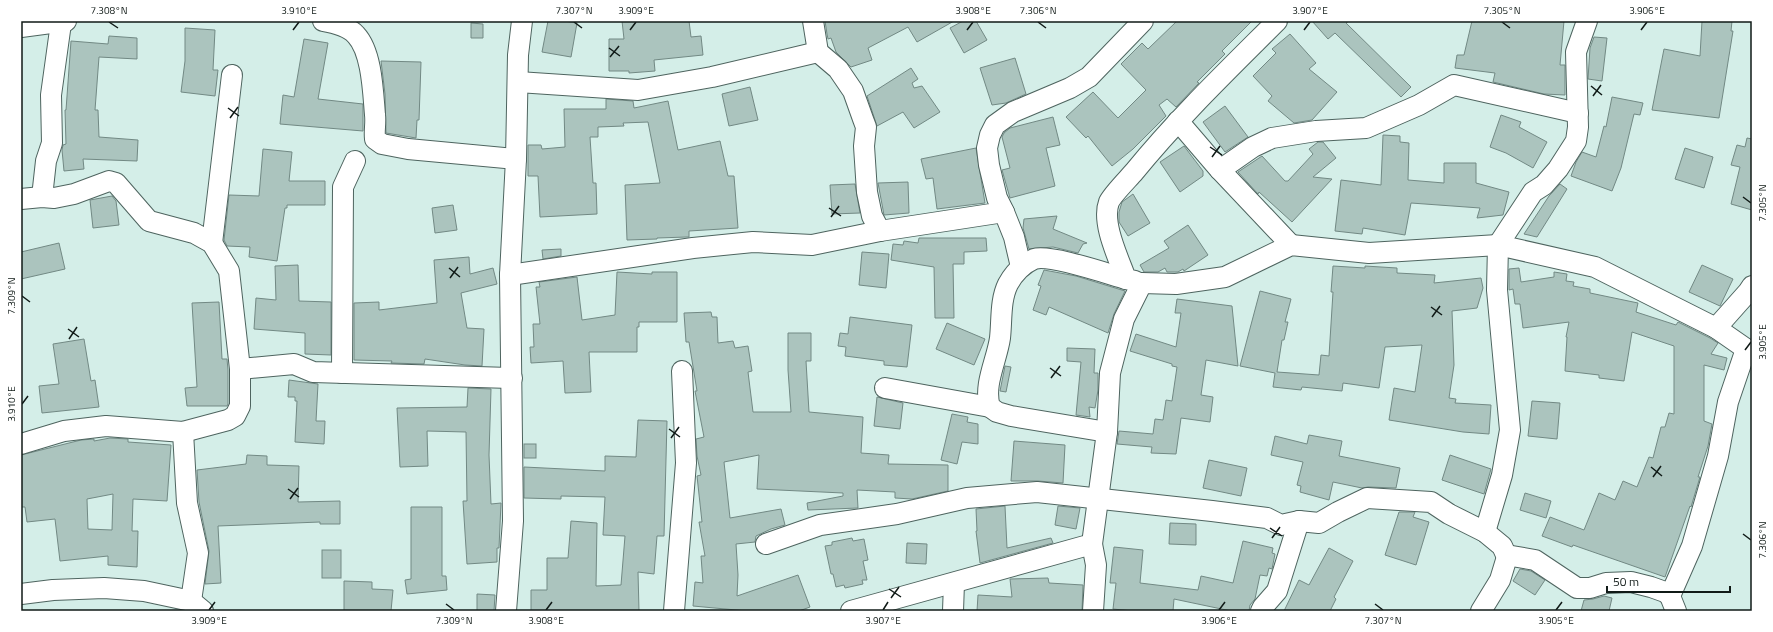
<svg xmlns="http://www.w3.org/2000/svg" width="1773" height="632" viewBox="0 0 1773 632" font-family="'Titillium Web',sans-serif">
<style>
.building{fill:#abc4be;stroke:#728984;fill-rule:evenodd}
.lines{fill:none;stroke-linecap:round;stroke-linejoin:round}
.street-casing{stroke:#4e645f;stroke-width:22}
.street{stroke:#fff;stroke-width:20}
.ticks{fill:none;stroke:#101a17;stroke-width:1.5}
.neatline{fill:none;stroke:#101a17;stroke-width:1.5}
.ticks-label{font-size:10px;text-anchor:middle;fill:#101a17}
</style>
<rect width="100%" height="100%" fill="#d4eee8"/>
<g class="building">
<path d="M548 21H564L577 23 571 57 542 52Z"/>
<path d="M622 21H689L691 37 701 36 703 55 654 60 655 71 629 73V71H609V39H624Z"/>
<path d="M825 21H954L917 42 908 27 868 48 872 60 851 67 836 52 831 38 828 39 827 34Z"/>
<path d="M963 21H976L987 40 964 53 950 28Z"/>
<path d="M1177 21H1252L1222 51 1225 54 1197 82 1199 83 1176 107 1167 99 1159 105 1166 116 1133 149 1112 166 1088 136 1086 138 1066 117 1093 92 1118 118 1146 90 1121 64 1142 43 1148 49Z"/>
<path d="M1312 21H1349L1346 23 1411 87 1401 97 1335 33 1328 39Z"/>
<path d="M1472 21H1564L1560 65H1565V95L1544 94 1493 82 1495 73 1455 68 1457 55H1464Z"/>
<path d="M1702 21H1732L1731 31H1733L1719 118 1652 110 1664 49 1700 56Z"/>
<path d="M471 23 483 24V38H471Z"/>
<path d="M185 28 215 30 213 70H218L215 96 181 92 185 61Z"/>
<path d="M1290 34 1316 63 1309 69 1337 92 1312 120 1294 123 1268 101 1272 96 1253 76 1276 53 1272 49Z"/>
<path d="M109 36 137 38V59L99 57 95 110H98L99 137 138 140 137 161 83 159 84 169 64 171 62 150 63 145 66 144 65 110H66L71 41 108 44Z"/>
<path d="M1594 37 1607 38 1602 81 1588 79 1590 48Z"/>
<path d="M304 39 328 43 318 99 363 104V131L280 124 283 95 294 97Z"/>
<path d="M1015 58 1026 94 1006 103 992 105 980 68Z"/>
<path d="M381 61 421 62 419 120H417L416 138 386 133 385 94Z"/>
<path d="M911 68 918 79 912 83 914 88 922 86 940 112 914 128 903 112 877 126 867 96Z"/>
<path d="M750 87 758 120 729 126 722 94Z"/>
<path d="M1612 97 1643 103 1640 115 1634 114 1621 168 1612 191 1571 176 1576 162 1582 152 1596 157 1604 126 1606 127Z"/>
<path d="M606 99 633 101 634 108 668 101 678 150 720 141 728 176H734L738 228 689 231V237H687L657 238V239L627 240 625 185 660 183 648 122 623 123 624 126 598 127V137H590L593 183H596L597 214 540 217 538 176H528V145H541L542 149 565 147 564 109H606Z"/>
<path d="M1225 106 1248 137 1225 152 1203 122Z"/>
<path d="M1501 115 1521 122 1519 127 1547 142 1533 168 1506 153 1490 147Z"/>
<path d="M1053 117 1060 145 1046 148 1055 186 1010 198 1002 170 1010 168 1002 137 1004 133 1010 128Z"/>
<path d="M1383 135 1400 136V142L1409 143 1408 180 1444 183V163H1476V183L1509 192 1503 215 1477 218 1480 208 1411 203 1405 235 1363 228 1362 234 1335 231 1341 180 1381 185Z"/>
<path d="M1747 138 1752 139V210L1731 204 1740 167 1731 165 1737 145 1745 147Z"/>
<path d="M1318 142H1323L1336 158 1313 177 1332 179 1292 222 1259 192 1258 194 1238 172 1262 156 1285 181H1288L1313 154 1309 149Z"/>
<path d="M1184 146 1203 171V176L1180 192 1160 162Z"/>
<path d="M976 148 985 203 937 209 933 178 926 179 921 159Z"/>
<path d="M1685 148 1713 157 1704 188 1675 179Z"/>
<path d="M263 149 292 152 289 181H325V205H287V208H285L277 261 249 257 250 247 227 246 224 240 229 195 259 196Z"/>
<path d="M908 182 909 213 884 215 878 183Z"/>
<path d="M855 184 860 213 832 214 830 185Z"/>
<path d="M1560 184 1567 189 1537 237 1524 234 1549 196Z"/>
<path d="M1133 194 1150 223 1128 236 1119 222V212L1122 202Z"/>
<path d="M112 196 116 201 119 225 93 228 90 200Z"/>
<path d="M453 205 457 230 435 233 432 208Z"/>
<path d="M1057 216 1053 229 1087 243 1083 244 1078 253 1053 247 1029 249 1023 228 1024 219Z"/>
<path d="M1188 225 1208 255 1184 271 1183 269 1178 272H1167L1165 268 1158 272H1144L1140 265 1169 248 1164 241Z"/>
<path d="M919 238H986L987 251 964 252V264H953L954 318H935L934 267 891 260 893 244 903 245 904 241 918 243Z"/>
<path d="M59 243 65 269 21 279V252Z"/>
<path d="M561 249V256L543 259 542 250Z"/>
<path d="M862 252 889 254 886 288 859 285Z"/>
<path d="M469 257 470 274 493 268 497 284 461 293 467 328 484 329 482 366 465 365 425 359 424 364 391 363 392 361 354 360V303L379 302V310L437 303 434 260Z"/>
<path d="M298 265 299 301 331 302V355L305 354V333L254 329 256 298 276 300 275 266Z"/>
<path d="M1702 265 1733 279 1720 306 1689 292Z"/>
<path d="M1333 266 1365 268V266L1397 268V273L1435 275 1434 283 1481 278 1483 288 1477 308 1452 311 1454 365 1449 398 1456 399 1455 403 1491 405 1489 434 1463 432 1389 420 1394 388 1415 392 1422 345 1385 347 1379 388 1343 383 1342 391 1302 387 1301 390 1273 387 1275 373 1240 366 1260 291 1291 299 1285 322H1288L1284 340H1282L1277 372 1319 375 1321 355 1329 356 1333 292H1331Z"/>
<path d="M1519 268 1521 282 1554 277V272L1567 274 1566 281 1574 282 1573 286 1590 289V293L1638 303 1636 312 1676 325 1678 322 1710 338 1718 343 1711 354 1727 358 1724 370 1704 365V421L1712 424 1708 446 1698 477H1700L1691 507 1690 506 1665 577 1573 545 1572 547 1542 536 1550 517 1584 530 1599 493 1615 500 1623 481 1637 487 1649 457 1653 458 1661 427H1665L1669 413 1674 414V346L1632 332 1624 381 1599 378V375L1565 371 1567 337H1566L1569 322 1523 328 1520 304H1515L1513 289 1509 290V269Z"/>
<path d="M1044 270 1076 276 1125 291 1114 314 1108 333 1049 307 1046 315 1033 310 1041 286 1038 285Z"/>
<path d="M617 272 652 274V272H677V322H639V327H637V352H589L591 392 565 393 563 361 531 363 530 347H534L533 324H540L536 287H540L539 282 577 277 582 320 615 315Z"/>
<path d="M1177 299 1232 306 1238 366 1206 360 1201 395 1213 397 1210 422 1181 418 1176 454 1151 453 1152 447 1117 444 1119 431 1153 434 1155 419 1163 420 1166 400 1172 401 1177 367 1172 366V364L1130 351 1136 334 1176 347 1181 313H1175Z"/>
<path d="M219 302 222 359H227L228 370V404L227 406H187L185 388 197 387 192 303Z"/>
<path d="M711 312 712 317H717L718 343 733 341 735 348 748 346 752 371 748 372 753 412H791L788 370V333H811V361H806L809 412 863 417 861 453 889 455 888 464 948 465V491L912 499 895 498V492L857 490 858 508 808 510 807 503 843 496V493L757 489 759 455 724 462 730 518 781 509 785 525 771 529 756 536 755 542 736 544 738 575 737 596 798 575 810 607 799 611H747L693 606 695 582 703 583 701 556H705L699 522H702L697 476 701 475 697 456 696 439 704 437 695 391H697L689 342H686L684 313Z"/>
<path d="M850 317 912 325 907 367 884 365V361L845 356 846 347 838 346 840 333 848 334Z"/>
<path d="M947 323 985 339 974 365 936 349Z"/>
<path d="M84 339 91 381 95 380 99 407 42 413 39 386 59 384 53 344Z"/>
<path d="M1067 348 1095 349 1094 373H1098V390L1095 408 1089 407 1090 417 1076 415 1081 362 1067 361Z"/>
<path d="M1005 366 1011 367 1006 392 1000 391Z"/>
<path d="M289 380 318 384 316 421H325L324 444 295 442 297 401H295V397H288Z"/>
<path d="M468 388 491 389 489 455 491 504 501 503 499 548H497V562L467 564 463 501H467L466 432 427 431 428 466 400 467 397 408 467 407Z"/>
<path d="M877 397 903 403 900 429 874 426Z"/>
<path d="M1532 401 1560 403 1557 439 1528 436Z"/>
<path d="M952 414 968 417 967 422 978 424V444L962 442 957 464 941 460Z"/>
<path d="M638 420 667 421 664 536H657L654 574 638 572 639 611H531V590H547V558H568L571 521 597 523 596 586 621 585 625 536 603 535 605 497 561 496V499L524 498V467L605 471V456L636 457Z"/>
<path d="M1309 435 1342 441 1339 456 1400 468 1396 488 1368 487 1362 488 1333 482 1329 500 1300 492 1301 486 1297 485 1303 462 1271 455 1275 436 1307 444Z"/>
<path d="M110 438 128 439V442L171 445 167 501 133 499 132 531H138L137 567 108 565V556L60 561 55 519 27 522 25 507H21V455L81 440 94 439V441ZM113 494 112 530 88 529 87 499Z"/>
<path d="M1014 441 1065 445 1063 483 1038 481H1011Z"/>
<rect x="524" y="444" width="12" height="14"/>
<path d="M247 455 267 456V465L299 466 298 502 340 501V524H320V522L218 526 221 583 205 584 209 551 199 502 197 470 246 464Z"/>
<path d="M1450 455 1491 469 1484 494 1442 480Z"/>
<path d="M1209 460 1247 468 1241 496 1203 488Z"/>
<path d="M1525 493 1551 501 1546 518 1520 510Z"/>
<path d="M1005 506 1007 548 1051 538 1053 543 980 563 976 531H977L976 509Z"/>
<path d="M1058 506 1080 508 1076 529 1055 525Z"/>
<path d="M411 507H442V576H446L447 590 407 594 405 580 411 579Z"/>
<path d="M1399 512H1415L1413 517 1429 522 1416 565 1385 555Z"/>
<path d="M1170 523 1196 524V545L1169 544Z"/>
<path d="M852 538 853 541 864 539 868 560 863 561 867 580H862L863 584 845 588 844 585 836 587 833 574H831L825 546 832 545V542Z"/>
<path d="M1243 541 1273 548 1272 553 1275 554 1272 569 1269 568 1267 576 1260 575 1255 599 1250 605 1249 611H1231L1174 599 1173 611H1133L1113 609 1116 583H1110L1114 547 1143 550 1140 583 1198 590 1201 576 1233 583Z"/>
<path d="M907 543 927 544 926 564 906 563Z"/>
<path d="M1329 548 1353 561 1334 597 1336 599 1330 611H1284L1299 580 1309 585Z"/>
<rect x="322" y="550" width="19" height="28"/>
<path d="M1520 569 1531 571 1545 580 1535 595 1513 581Z"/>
<path d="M1048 578 1049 583 1083 585 1082 611H977L978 595 1012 597 1010 579Z"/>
<path d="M344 581 372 582V589L393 590 391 611H344Z"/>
<path d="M477 594 495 595 494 611H477Z"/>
<path d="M1604 596 1612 598 1609 611H1581L1584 600 1593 599Z"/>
</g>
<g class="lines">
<g class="street-casing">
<g id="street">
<path d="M323 21C334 23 348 26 356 35 372 52 373 92 375 115 376 123 374 131 375 139L382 144 408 149 516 159"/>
<path d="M813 21 818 52 838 69 853 91 863 119 866 127 864 146 867 192 872 216 880 231"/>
<path d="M21 27 66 21"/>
<path d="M518 82 638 90 712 77 818 52"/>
<path d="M1178 121 1220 170 1291 245"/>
<path d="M1220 170 1253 147 1272 138 1316 131 1366 128 1419 105 1454 85 1578 113"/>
<path d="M42 197 46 161 52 143 51 95 61 23"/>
<path d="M21 199 42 197 54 198 74 194 109 181 116 183 149 221 194 233 212 243 229 271 240 369V406L235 416 228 420 183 432 106 426 64 431 21 444"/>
<path d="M1004 212 1014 237 1021 267"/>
<path d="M212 243 232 75"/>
<path d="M510 275 693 248 753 242 812 245 880 231 1004 212 997 198 989 165 987 148 990 135 995 125 1013 112 1070 88 1089 77 1143 21"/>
<path d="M1135 281 1126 279C1119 259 1101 223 1109 202 1112 195 1128 179 1134 172 1178 118 1228 70 1277 21"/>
<path d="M1716 328 1748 292 1752 286"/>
<path d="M240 369 294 364 313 372 512 378"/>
<path d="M342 373 343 187 355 161"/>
<path d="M885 388 990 407"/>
<path d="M183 432 187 503 198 553 191 601"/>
<path d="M1107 432 1011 416 997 412 990 407C983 385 997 360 1000 338 1002 320 1000 300 1008 284 1014 273 1023 264 1034 259 1050 254 1108 274 1126 279"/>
<path d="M1485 532 1502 475 1510 430 1497 290 1498 245 1533 192 1544 185 1558 169 1576 141 1578 127 1576 52 1587 21"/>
<path d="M766 544 820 525 897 514 967 498 1037 492 1212 511 1267 518 1281 525 1299 521 1319 523 1338 512 1367 498 1431 502 1449 514 1485 532 1502 546 1507 557 1500 580 1481 611"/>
<path d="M1092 544 1096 565 1093 611"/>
<path d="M1506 555 1535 560 1577 588H1590L1606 583 1631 582 1651 587 1665 592 1670 596 1676 611"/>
<path d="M21 594 53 590 104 588 144 591 191 601 203 611"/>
<path d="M1670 596 1692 546 1718 456 1728 402 1746 349"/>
<path d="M506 611 513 521 510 275 516 159 518 55 522 21"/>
<path d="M674 611 686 463 682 371"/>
<path d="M851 611 1092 544 1107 432 1110 373 1124 319 1142 283 1176 284 1225 277 1291 245 1369 253 1498 245 1595 267 1716 328 1752 353"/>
<path d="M953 611 954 583"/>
<path d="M1261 611 1263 607 1277 591 1299 521"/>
</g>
</g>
<use href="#street" class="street"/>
</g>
<path class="ticks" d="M109 22 118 28M574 22 582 28M1038 22 1046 28M1502 22 1510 28M293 30 299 22M630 30 636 22M967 30 973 22M1304 30 1310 22M1641 30 1647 22M609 48 620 56M610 57 619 46M1591 86 1602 95M1593 96 1601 85M228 108 239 116M230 118 238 107M1210 147 1222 155M1212 157 1220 146M1743 197 1751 203M829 208 841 216M831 217 839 206M449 268 460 277M450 278 458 267M22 296 30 302M1431 307 1442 315M1432 317 1440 306M68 329 79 337M69 339 77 327M1745 350 1751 342M1050 368 1061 376M1051 378 1060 366M22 404 28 396M669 429 680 437M671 438 679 427M1651 467 1662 476M1653 477 1661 466M288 489 299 497M290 499 298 488M1270 528 1282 536M1743 534 1751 540M1272 538 1280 527M889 589 901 597M891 598 899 587M446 604 454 610M1375 604 1383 610M209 610 215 602M546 610 552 602M883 610 888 602M1219 610 1225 602M1556 610 1562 602"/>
<rect width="1773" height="632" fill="none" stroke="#ffffff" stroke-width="44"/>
<path d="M1607 586v6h123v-6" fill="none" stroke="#101a17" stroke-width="2"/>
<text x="1613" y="586" font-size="12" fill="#101a17" stroke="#ffffff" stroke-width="3" paint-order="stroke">50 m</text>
<rect x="22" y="22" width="1729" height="588" class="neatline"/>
<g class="ticks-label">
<text x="109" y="14">7.308°N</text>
<text x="299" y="14">3.910°E</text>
<text x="574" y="14">7.307°N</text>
<text x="636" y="14">3.909°E</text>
<text x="973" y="14">3.908°E</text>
<text x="1038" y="14">7.306°N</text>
<text x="1310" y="14">3.907°E</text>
<text x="1502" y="14">7.305°N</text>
<text x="1647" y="14">3.906°E</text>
<text transform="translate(1762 203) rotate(-90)" y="4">7.305°N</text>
<text transform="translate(11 296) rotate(-90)" y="4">7.309°N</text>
<text transform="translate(1762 342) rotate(-90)" y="4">3.905°E</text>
<text transform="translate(11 404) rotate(-90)" y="4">3.910°E</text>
<text transform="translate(1762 540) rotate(-90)" y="4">7.306°N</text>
<text x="209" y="624">3.909°E</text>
<text x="454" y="624">7.309°N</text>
<text x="546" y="624">3.908°E</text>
<text x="883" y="624">3.907°E</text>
<text x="1219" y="624">3.906°E</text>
<text x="1383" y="624">7.307°N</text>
<text x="1556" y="624">3.905°E</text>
</g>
</svg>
